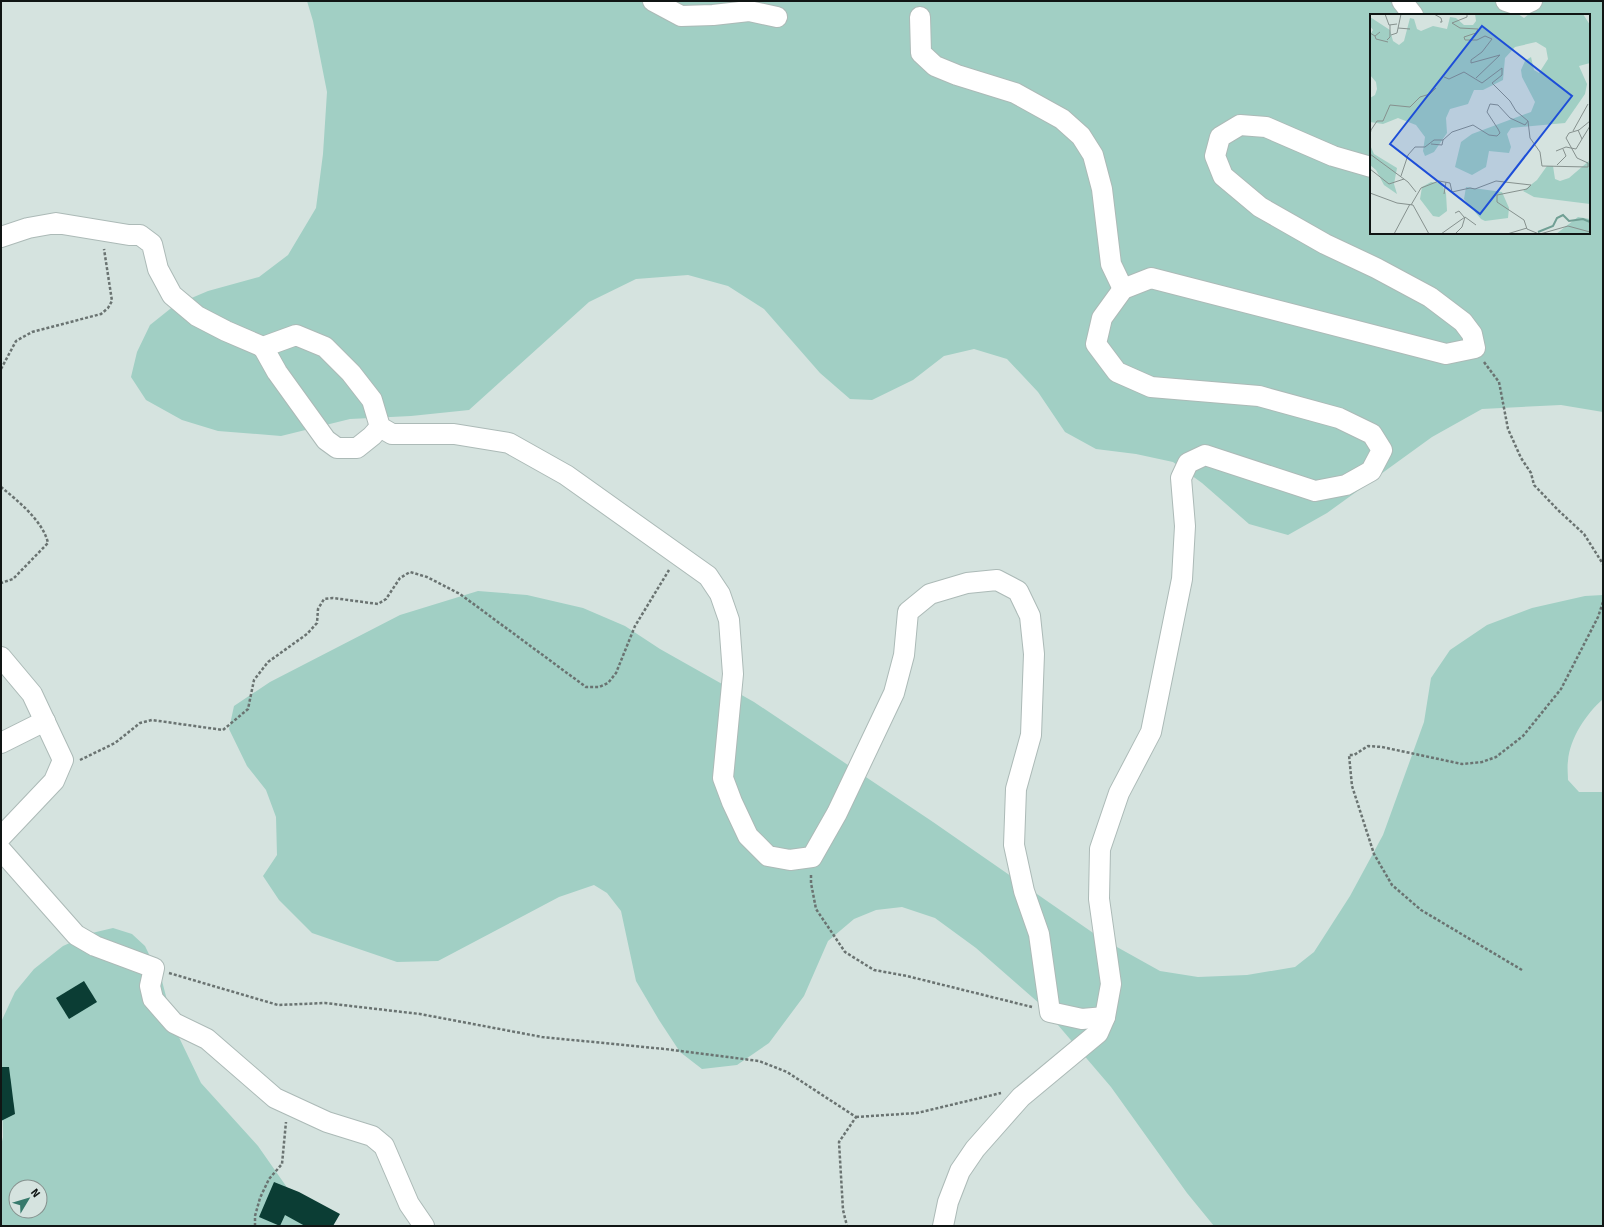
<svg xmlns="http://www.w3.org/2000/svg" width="1604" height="1227" viewBox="0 0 1604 1227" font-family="Signika,sans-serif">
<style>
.green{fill:#a1cfc4;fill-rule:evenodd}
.building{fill:#0b3d34}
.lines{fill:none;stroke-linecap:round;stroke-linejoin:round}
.minor-casing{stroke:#acbab7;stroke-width:22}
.path{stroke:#6a7371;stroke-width:2.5;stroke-dasharray:3 2;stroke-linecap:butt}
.minor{stroke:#fff;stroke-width:20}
.inset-river{fill:none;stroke:#709f94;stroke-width:2}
.inset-road{fill:none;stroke:#86918e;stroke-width:1}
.view{fill:#1d4ed8;fill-opacity:0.15;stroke:#1d4ed8;stroke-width:2}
.inset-edge{fill:none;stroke:#101514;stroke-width:2}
</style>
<rect width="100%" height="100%" fill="#d5e3df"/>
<g class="green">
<path d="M307 1H1603V412L1561 405 1482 409 1432 437 1327 513 1288 535 1249 524 1202 483 1173 462 1136 454 1096 449 1065 432 1038 392 1007 359 974 349 944 356 913 380 872 400 850 399 820 373 764 309 728 286 688 275 636 279 589 302 469 410 411 416 350 419 281 436 218 431 182 420 146 400 131 377 137 352 150 325 175 305 208 291 259 277 288 255 316 208 323 154 327 92 313 21ZM1371 15H1589V233H1371Z"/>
<path d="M478 591 527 595 583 608 625 626 660 649 754 702 933 822 1099 937 1160 971 1198 977 1247 975 1295 967 1314 952 1350 896 1383 835 1424 722 1431 678 1450 650 1487 625 1532 608 1585 596 1603 595V699C1586 714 1570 738 1568 761 1567 767 1568 774 1568 780L1579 792H1603V1226H1214L1187 1193 1111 1087 1040 1004 976 948 935 918 902 907 876 910 854 919 828 941 804 996 769 1043 737 1065 702 1069 680 1052 659 1020 636 981 621 911 607 893 594 885 559 897 438 961 397 962 312 933 279 900 263 876 277 855 276 817 266 790 247 766 229 729 234 706 270 682 400 615Z"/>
<path d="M113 928 132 934 145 946 162 981 174 1027 201 1083 258 1146 314 1226H1V1146L3 1137 1 1049 2 1020 15 992 34 969 63 946 92 933ZM16 1187H40V1211H16Z"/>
</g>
<g class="building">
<path d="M84 981 97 1002 69 1019 56 998Z"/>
<path d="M1 1067H9L15 1114 1 1121Z"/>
<path d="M274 1182 299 1192 340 1214 333 1226H305L285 1215 280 1226 259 1217Z"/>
</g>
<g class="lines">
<g class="minor-casing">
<g id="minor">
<path d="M653 1 681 16 713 15 749 11 777 17"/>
<path d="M1402 1 1413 15"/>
<path d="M1506 1 1521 6 1532 1"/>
<path d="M920 17 921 53 935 66 957 75 1015 93 1062 119 1081 136 1093 155 1102 189 1111 264 1123 289"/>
<path d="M1 237 28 228 56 223 129 235H140L152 244 158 269 172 295 197 316 226 331 263 347 296 335 325 347 351 373 372 400 380 427 392 434H454L509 443 566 475 708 576 720 594 729 620 733 674 723 778 732 802 748 836 768 856 790 860 812 857 837 813 894 693 904 655 908 612 930 594 967 583 997 580 1018 591 1030 616 1034 654 1031 735 1016 789 1014 845 1024 891 1039 934 1050 1012 1082 1019 1105 1017"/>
<path d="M263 347 277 372 326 440 337 448H357L372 436 380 427"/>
<path d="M1 657 32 694 63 760 54 781 1 837"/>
<path d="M1 743 45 721"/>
<path d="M1 850 76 935 95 946 154 968 150 986 153 999 174 1023 207 1039 275 1098 327 1122 372 1136 384 1146 409 1204 424 1226"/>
<path d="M943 1226 948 1202 960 1171 975 1149 1021 1097 1098 1033 1105 1017 1111 984 1099 899 1100 849 1119 793 1151 732 1182 579 1185 526 1181 478 1188 463 1205 455 1315 491 1346 485 1371 471 1382 450 1372 434 1339 418 1259 396 1151 387 1117 372 1096 344 1102 318 1123 289 1151 278 1446 354 1475 348 1472 334 1463 322 1430 297 1376 268 1325 244 1260 207 1223 176 1215 156 1220 137 1240 125 1266 127 1333 156 1371 167"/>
</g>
</g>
<g class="path">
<path d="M1484 362 1499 382 1508 429 1521 458 1531 473 1534 485 1559 511 1584 534 1603 564"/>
<path d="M1 369 16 341 32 332 101 314 108 308 112 301 104 249"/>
<path d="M1 487C18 501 43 521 48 543L13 579 1 583"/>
<path d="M80 760 115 743 140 723 152 720 223 730 248 709 254 680 268 662 307 634 317 623 318 609 324 599 333 598 378 604 386 599 400 578 410 572 427 577 460 594 586 687H599L608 683 616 673 635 626 669 570"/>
<path d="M811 875V883L816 909 845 952 874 970 907 976 1032 1007"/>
<path d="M1522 970 1421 910 1392 885 1374 854 1352 786 1349 755H1354L1368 746 1382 747 1462 764 1482 762 1496 757 1523 736 1561 689 1598 617 1603 602"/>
<path d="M169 973 278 1005 325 1003 420 1014 542 1037 665 1049 759 1061 787 1072 856 1117 839 1142 843 1210 847 1226"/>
<path d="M856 1117 917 1113 1001 1093"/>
<path d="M255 1226V1216L260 1198 269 1179 282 1164 286 1122"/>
</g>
<use href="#minor" class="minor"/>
</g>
<g transform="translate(1370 14)">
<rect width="220" height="220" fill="#d5e3df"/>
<path d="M105 0H148L154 4 159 0H213L220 11V49L209 52 217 70 215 80 195 109 141 114 137 120 141 133 139 139 119 137 116 153 102 161 85 153 91 128 102 120 161 98 165 88 152 63 151 56 155 47 161 43 164 56 169 59 178 45 176 34 166 28 145 33 135 44 133 66 113 76H104L98 90 80 95 76 104 77 119 64 138 55 142 53 137 55 123 46 111 28 104 13 110 0 108V84L5 81 7 75 6 68 0 61V21L3 16 0 12V3L20 16 23 27 29 31 34 27 40 4 44 5 47 15 51 17 63 12 77 15 80 3 86 4 94 11H103L106 7ZM0 131 4 140 27 154 24 170 27 180 14 171 6 156 0 151ZM220 146V190L164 183 153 177 167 166 177 152H183L185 165 190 167 199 164ZM61 168 71 169 76 179 77 197 69 203 63 202 50 185 52 173ZM96 173 132 178 139 194 138 204 115 207 111 205 94 185ZM208 203 220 205V220H186Z" fill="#a1cfc4"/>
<path class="inset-river" d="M168 218 183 212 187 204 193 201 199 207 213 205 220 208"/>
<path class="inset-road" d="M15 0 19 11 27 10M64 0 71 4 72 8H70M97 0V3L82 9 90 14 108 15 106 19 94 23 95 26H107L115 22 122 25 112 38 101 46V49L130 41M28 14 40 15M0 19 5 22 10 18M21 21 27 19 31 0M5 22 6 25 18 28M17 26 20 23V11M74 63 79 65 94 58 112 69 132 54V61L122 69 140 87 146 97 158 107 160 124 170 138 172 152 218 153V149L207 144 196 124 199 119 209 116 220 107M106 64 130 41M203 117 218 90M0 121 1 116 7 107H13L20 91 40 93 50 83 60 80 66 74M212 125 220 112M61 130 72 131 73 126M186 137 196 133 206 135 212 125 208 116M0 140 38 168 46 178M187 151 196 142 193 135M0 155 19 170 34 165M31 162 38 141 45 133H55L64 126H73L82 118 103 111 119 121 127 122 130 119 128 115 117 98 120 90 128 91 140 104 155 111 158 107M161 171 157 175 127 181V188L154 206 157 215 169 220M0 179 27 189 43 191 59 220M74 180 76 168M41 191 51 174 69 167 80 169 82 178 100 174 105 175 126 167 161 171M85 199 89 197 94 203M24 220 40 190M71 220 95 203M85 220 92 213 95 203 106 211M137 220 157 214M170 220 198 212 220 218"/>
<path class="view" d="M112 12 202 82 110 200 20 130Z"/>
<rect width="220" height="220" class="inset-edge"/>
</g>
<rect width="1604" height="1227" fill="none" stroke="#101514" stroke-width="4"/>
<g transform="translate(28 1199) rotate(52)"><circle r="19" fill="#d5e3df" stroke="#86918e"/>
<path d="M0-3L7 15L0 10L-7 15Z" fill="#377a6c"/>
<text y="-6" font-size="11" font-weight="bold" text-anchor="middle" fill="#101514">N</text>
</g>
</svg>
